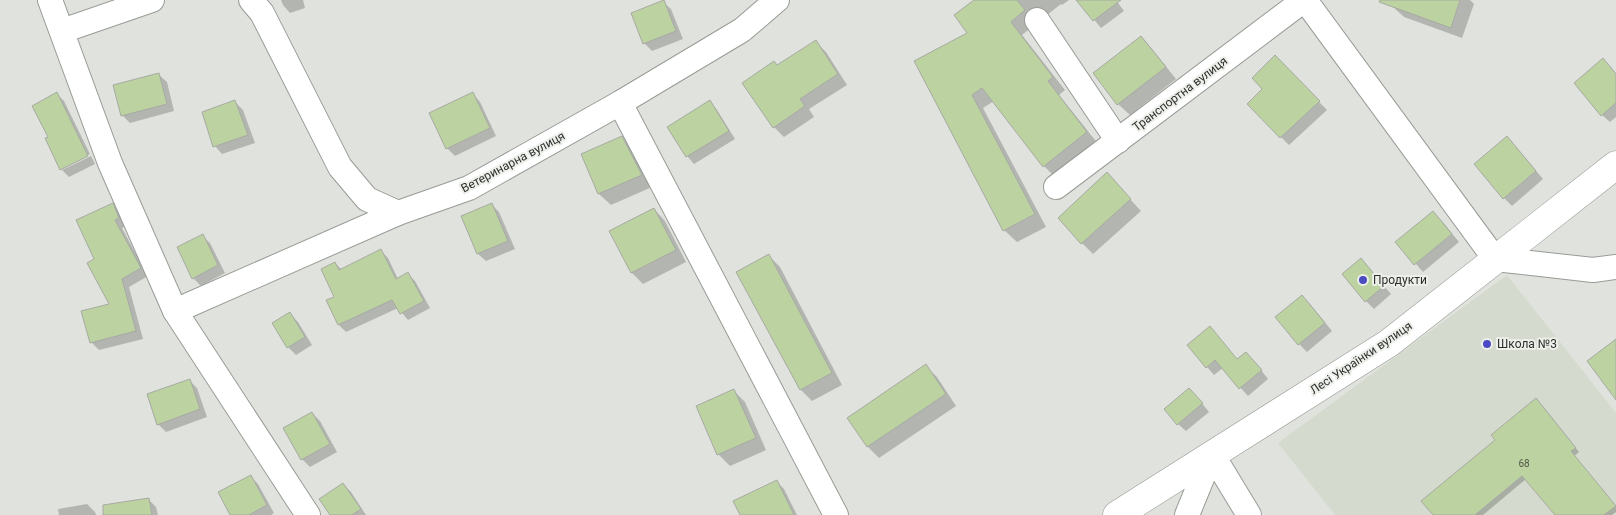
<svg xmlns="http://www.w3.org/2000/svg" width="1616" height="515" viewBox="0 0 1616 515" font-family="Roboto,sans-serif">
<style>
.built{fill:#d4dacd}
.shadow{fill:#0003}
.building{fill:#bcd2a0;stroke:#a7aaa4}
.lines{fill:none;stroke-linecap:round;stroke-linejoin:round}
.street-casing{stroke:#989b96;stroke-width:26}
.secondary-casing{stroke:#989b96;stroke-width:29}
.street{stroke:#fff;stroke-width:24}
.secondary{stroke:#fff;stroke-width:28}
.poi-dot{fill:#4c4cc2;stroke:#edf0ea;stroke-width:2}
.labels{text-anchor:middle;stroke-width:4;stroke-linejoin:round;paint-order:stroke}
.number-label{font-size:10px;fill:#52584a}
.street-label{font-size:12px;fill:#2e2f2d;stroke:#edf0ea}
.poi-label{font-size:12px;fill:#2e2f2d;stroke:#edf0ea;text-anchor:start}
</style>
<rect width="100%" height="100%" fill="#e0e3dd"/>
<path class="built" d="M1507 275 1616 413V515H1335L1278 443Z"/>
<g class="shadow">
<path d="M281 0H303L305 8 290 13 283 5Z"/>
<path d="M976 0H1069L1062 5 1061 4 1022 35 1065 90 1059 95 1099 145 1056 178 1044 166 994 101 983 108 1046 227 1017 242 1004 230 915 62 969 33Z"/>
<path d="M1078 0H1116L1124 11 1101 28Z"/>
<path d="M1394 0H1470L1474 4 1462 38 1404 17 1392 6Z"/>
<path d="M663 2 671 9 683 39 652 51 644 43Z"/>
<path d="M1141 37 1152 49 1176 79 1130 115 1118 104 1095 73Z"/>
<path d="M816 42 826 52 847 85 809 109 814 117 784 137 774 127 778 66Z"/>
<path d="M1275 57 1327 110 1289 145 1248 104 1264 89Z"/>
<path d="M1611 67 1616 74V117L1610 122 1602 115Z"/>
<path d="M159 75 167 82 174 111 130 123 122 115Z"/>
<path d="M57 94 64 101 90 154 62 167V170L91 156 95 164 69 177 61 169 50 137Z"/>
<path d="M473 94 480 102 496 136 455 156 447 148Z"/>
<path d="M235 102 243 110 255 143 222 154 215 146Z"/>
<path d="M710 102 717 110 735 139 694 164 687 156Z"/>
<path d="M622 138 633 149 652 187 611 205 599 194 582 155Z"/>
<path d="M1515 146 1543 179 1512 206 1504 198Z"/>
<path d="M1118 186 1141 211 1093 254 1082 243Z"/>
<path d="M112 205 120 212 126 226 122 228 148 276 129 287 143 339 99 350 91 342 111 305 95 260Z"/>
<path d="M492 205 499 212 515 249 486 261 478 254 463 217Z"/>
<path d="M654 209 665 221 686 262 643 284 632 273 611 231Z"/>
<path d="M1441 220 1459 242 1423 272 1397 242Z"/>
<path d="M202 236 210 243 225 273 201 286 193 278Z"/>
<path d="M381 251 388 258 398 279 408 274 415 281 430 308 408 320 398 308 346 332 339 325 336 297 335 263 342 270Z"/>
<path d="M769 256 780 267 842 385 812 401 801 390Z"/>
<path d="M1368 268 1391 294 1374 309 1366 301Z"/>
<path d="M1310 304 1332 331 1307 352 1299 344Z"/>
<path d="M290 314 298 322 312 345 296 355 288 347Z"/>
<path d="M1188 345 1238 360 1254 361 1268 379 1248 396 1223 368 1214 375Z"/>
<path d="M925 366 937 377 956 406 879 458 868 447 849 418Z"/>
<path d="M189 380 197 388 207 417 166 432 158 424Z"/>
<path d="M734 391 745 402 766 450 730 466 718 454Z"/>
<path d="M1197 397 1209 412 1186 431 1178 424Z"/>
<path d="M1540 404 1579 452 1574 456 1616 507V512L1612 515H1556L1526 479 1483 515H1434Z"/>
<path d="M312 413 320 421 337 452 310 467 302 459Z"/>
<path d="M250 476 258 484 274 513 271 515H231Z"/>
<path d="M776 481 784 489 797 515H741Z"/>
<path d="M343 484 351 492 366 515H331Z"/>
<path d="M148 499 156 507 158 515H130Z"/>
<path d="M87 504 95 512 96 515H59L58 509Z"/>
</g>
<g class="building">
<path d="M664 0 676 31 643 44 631 13Z"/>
<path d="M974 0H1017L1025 10 1011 22 1053 77 1048 81 1087 132 1043 167 982 88 972 95 1035 214 1003 231 914 61 967 33 954 15Z"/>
<path d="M1076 0H1121L1093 21Z"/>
<path d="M1380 0H1460L1451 28 1379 2Z"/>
<path d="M1141 36 1166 67 1117 105 1093 73Z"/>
<path d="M816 40 838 74 800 99 805 106 773 128 742 83 774 61 777 65Z"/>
<path d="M1275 55 1320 101 1280 138 1247 104 1262 89 1252 78Z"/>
<path d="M1603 58 1616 74V103L1601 116 1574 83Z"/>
<path d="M159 73 167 104 121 116 113 85Z"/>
<path d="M57 92 88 156 60 170 45 138 48 137 32 106Z"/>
<path d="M473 92 490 128 446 149 429 113Z"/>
<path d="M235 100 248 135 213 147 202 112Z"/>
<path d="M710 100 729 131 686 157 667 127Z"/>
<path d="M622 136 642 175 598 194 581 154Z"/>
<path d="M1507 136 1536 171 1503 199 1474 164Z"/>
<path d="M1107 172 1131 199 1081 244 1058 218Z"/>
<path d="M113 203 119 218 115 220 141 268 122 279 136 331 90 343 81 311 109 304 87 263 94 259 76 220Z"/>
<path d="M492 203 508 241 477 254 461 216Z"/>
<path d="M654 208 676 250 631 273 609 231Z"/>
<path d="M1433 211 1452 234 1414 265 1395 242Z"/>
<path d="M203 234 218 265 192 279 177 247Z"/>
<path d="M381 249 396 279 408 272 424 301 400 314 392 300 338 325 326 300 334 297 321 269 335 262 339 270Z"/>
<path d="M769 254 832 373 800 390 736 272Z"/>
<path d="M1361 258 1384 286 1365 302 1342 274Z"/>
<path d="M1302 295 1325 323 1298 345 1275 317Z"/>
<path d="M290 312 305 337 287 348 272 323Z"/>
<path d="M1210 326 1237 359 1246 352 1262 370 1239 389 1215 360 1206 368 1187 345Z"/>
<path d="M1616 339V400L1587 361Z"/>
<path d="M926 364 946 394 867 447 847 418Z"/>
<path d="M190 379 200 409 157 425 147 394Z"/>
<path d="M1189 388 1203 403 1177 425 1164 409Z"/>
<path d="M734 389 756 438 717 455 696 406Z"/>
<path d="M1536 398 1576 448 1571 451 1616 506 1604 515H1555L1522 476 1475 515H1433L1421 501 1495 440 1491 435Z"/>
<path d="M312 412 330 444 301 460 283 428Z"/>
<path d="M251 475 267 505 249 515H230L218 492Z"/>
<path d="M777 480 794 515H740L733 501Z"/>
<path d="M343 483 361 509 352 515H330L319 499Z"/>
<path d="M149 498 152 515H103V505Z"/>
</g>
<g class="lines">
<g class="street-casing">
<g id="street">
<path d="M50 0 110 163 175 311 308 515"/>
<path d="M251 0 262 13 340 167 367 199 398 213"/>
<path d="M1305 0 1495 259 1593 270 1616 267"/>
<path d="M1037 20 1118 141"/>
<path d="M62 31 152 0"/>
<path d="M620 103 836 515"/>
<path d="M1056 187 1304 0"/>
<path d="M175 311 398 213 469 188 620 103 742 30 777 0"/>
<path d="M1212 454 1249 515"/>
<path d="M1187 515 1212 454"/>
</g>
</g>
<g class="secondary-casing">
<path id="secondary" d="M1117 515 1389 343 1616 165"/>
</g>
<use href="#street" class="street"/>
<use href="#secondary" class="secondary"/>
</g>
<g class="poi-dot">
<circle cx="1363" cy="280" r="5"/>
<circle cx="1487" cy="344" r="5"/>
</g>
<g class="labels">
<g class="number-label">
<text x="1524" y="467">68</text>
</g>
<g class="street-label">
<text transform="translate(1180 94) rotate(-37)" y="4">Транспортна вулиця</text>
<text transform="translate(513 162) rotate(-28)" y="4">Ветеринарна вулиця</text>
<text transform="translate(1361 358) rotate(-34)" y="4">Лесі Українки вулиця</text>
</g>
<g class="poi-label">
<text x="1373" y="284">Продукти</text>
<text x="1497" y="348">Школа №3</text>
</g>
</g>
</svg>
